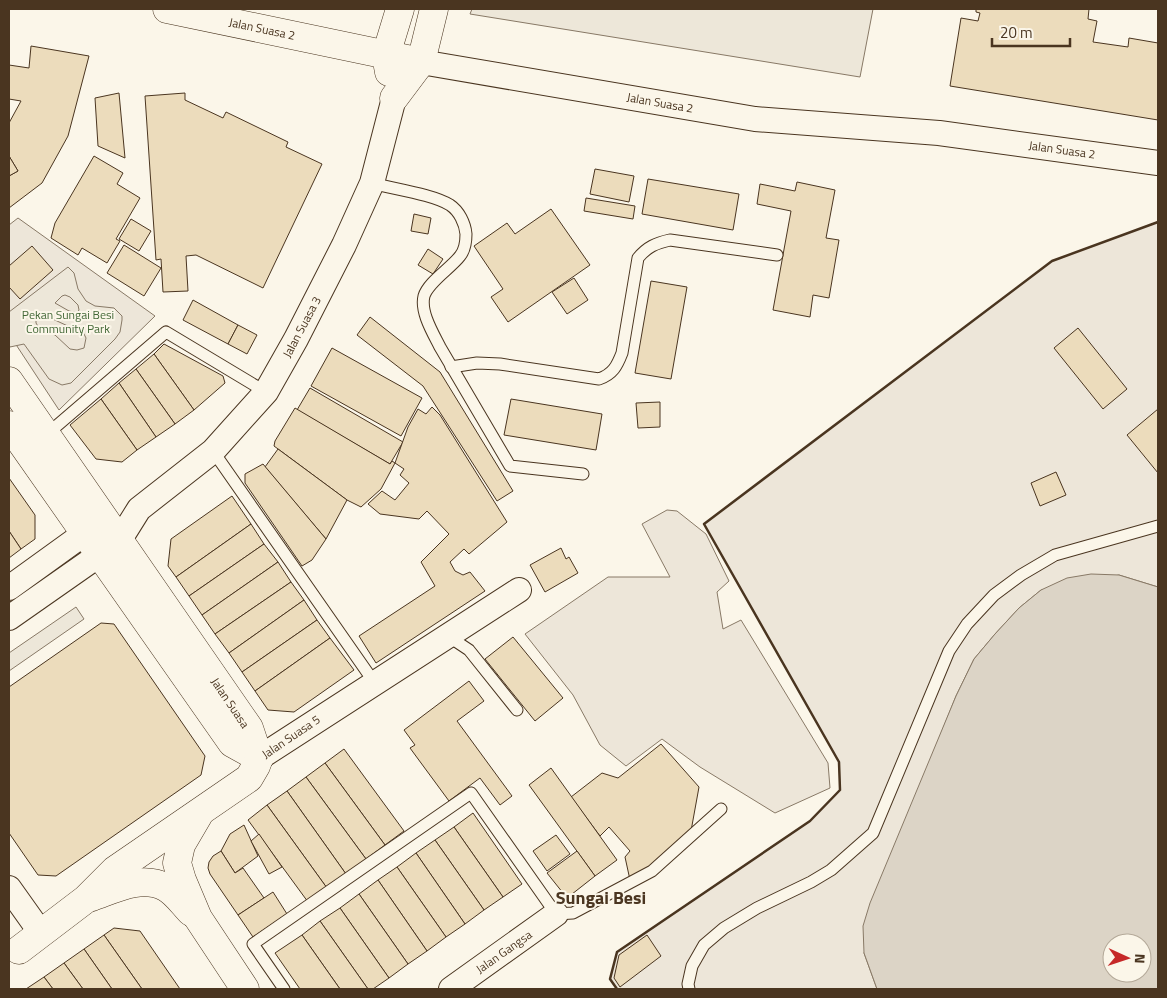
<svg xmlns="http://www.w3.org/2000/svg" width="1167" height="998" viewBox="0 0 1167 998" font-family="'Titillium Web',sans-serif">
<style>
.green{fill:#ede6d9;stroke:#887966}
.parking{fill:#ede7d9;stroke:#887966;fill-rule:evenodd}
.water{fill:#dcd4c6;stroke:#887966;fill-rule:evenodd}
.building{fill:#ecdcbc;stroke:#4a3520}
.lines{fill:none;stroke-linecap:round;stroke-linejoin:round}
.lane-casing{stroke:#4a3520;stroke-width:13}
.street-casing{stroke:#4a3520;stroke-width:26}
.secondary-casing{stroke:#4a3520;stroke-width:29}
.lane{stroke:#fbf6e9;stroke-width:11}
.street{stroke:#fbf6e9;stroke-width:24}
.secondary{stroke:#fbf6e9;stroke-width:28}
.wall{stroke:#4a3520;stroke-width:2.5}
.labels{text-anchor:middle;stroke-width:4;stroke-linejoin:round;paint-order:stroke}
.street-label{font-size:12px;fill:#4a3520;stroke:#fbf6e9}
.park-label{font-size:12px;fill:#436837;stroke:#fbf6e9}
.district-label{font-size:18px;font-weight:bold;fill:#4a3520;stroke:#fbf6e9}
</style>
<rect width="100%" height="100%" fill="#fbf6e9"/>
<g class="green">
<path d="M18 218 155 316 59 410 9 334V225Z"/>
<path d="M1158 222V587L1119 575 1041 590 1019 608 995 634 974 659 956 696 934 751 864 953 877 989H617L610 979 617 952 810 821 840 790 839 762 704 524 1052 261Z"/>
<path d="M667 510 677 511 706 534 729 581 717 592 723 629 741 620 828 763 830 788 775 813 700 767 662 739 626 766 600 745 573 695 525 634 608 577H670L642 524Z"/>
</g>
<g class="parking">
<path d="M472 9H873L860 77 470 14Z"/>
<path d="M68 267 74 273 78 289 86 301 95 306 114 308 122 316V320L120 332 115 339 71 383 62 385 49 379 24 344 10 347 9 345V312ZM65 295 70 297 78 305 79 310 77 313 69 311 55 303 62 296ZM44 315 70 327 81 328 86 338 84 348 77 350 70 349 55 335 39 328 36 323V320Z"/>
<path d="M76 607 84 619 9 671V653Z"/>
</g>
<path class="water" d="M1091 574 1119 575 1158 587V989H877L864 953 863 926 870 903 956 696 974 659 995 634 1019 608 1041 590 1067 578ZM1112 943H1142V973H1112Z"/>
<g class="building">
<path d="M976 9H1089L1088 19 1097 21 1093 42 1128 47 1129 38 1158 43V120L950 86 961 18 978 21 980 13 976 12Z"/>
<path d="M31 46 89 56 68 136 42 183 9 208V176L18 171 9 156V123L21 101 9 99V65L29 68Z"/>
<path d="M119 93 125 158 98 146 95 98Z"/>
<path d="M185 93V100L223 118 226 112 288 142 286 147 322 164 263 288 196 255 186 256 188 291 163 292 161 259 156 260 145 96Z"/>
<path d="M9 156 18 171 9 176Z"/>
<path d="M94 156 123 173 117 184 140 198 116 239 120 241 107 263 82 248 78 255 51 238 55 223Z"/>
<path d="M595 169 634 176 629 202 590 194Z"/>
<path d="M648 179 739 194 733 230 642 214Z"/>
<path d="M797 182 835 190 826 238 839 240 829 298 813 295 810 317 773 310 791 211 757 204 760 184 795 191Z"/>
<path d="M586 198 635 206 633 219 584 211Z"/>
<path d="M551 209 590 265 508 322 491 297 503 289 474 246 507 223 515 234Z"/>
<path d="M414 214 431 218 428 234 411 231Z"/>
<path d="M131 219 151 231 139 251 119 239Z"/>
<path d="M124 245 161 268 144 296 107 273Z"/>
<path d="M32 246 53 270 20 299 9 287V266Z"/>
<path d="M428 249 443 259 433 274 418 265Z"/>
<path d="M574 278 588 300 567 314 552 292Z"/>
<path d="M651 281 687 287 671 379 635 373Z"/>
<path d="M193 300 238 325 228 344 183 320Z"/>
<path d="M370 317 440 372 513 491 497 501 423 386 357 335Z"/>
<path d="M238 325 257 335 247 354 228 344Z"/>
<path d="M1078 328 1127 389 1103 409 1054 348Z"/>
<path d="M164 344 223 376 225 383 194 410 154 354Z"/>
<path d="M332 348 422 398 401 436 311 386Z"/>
<path d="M154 354 194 410 175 424 136 369Z"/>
<path d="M136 369 175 424 156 437 119 383Z"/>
<path d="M119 383 156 437 137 450 101 399Z"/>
<path d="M310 388 403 442 390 464 297 410Z"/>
<path d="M101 399 137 450 122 462 96 459 70 425Z"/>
<path d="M511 399 602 414 596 450 504 435Z"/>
<path d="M660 402V427L638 428 636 403Z"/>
<path d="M432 407 440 415 507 522 469 554 464 549 450 562 455 571 463 575 470 572 485 591 376 663 359 636 435 586 421 562 449 534 427 511 419 519 380 514 368 504 382 491 395 500 409 483 400 475 404 469 395 463 408 427 418 409 426 414Z"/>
<path d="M295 408 390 464 392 461 395 463 381 489 361 507 347 500 274 446 275 441Z"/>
<path d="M1158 409V473L1127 435Z"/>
<path d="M278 449 347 500 326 539 265 467Z"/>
<path d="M263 464 326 539 312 560 302 566 245 483V474Z"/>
<path d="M1056 472 1066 495 1040 506 1031 483Z"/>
<path d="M9 478 35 515V539L21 549 9 531Z"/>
<path d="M232 496 251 524 176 577 168 566 171 539Z"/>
<path d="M251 524 264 544 189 596 176 577Z"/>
<path d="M9 531 21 549 9 558Z"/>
<path d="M264 544 278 562 202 615 189 596Z"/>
<path d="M561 548 566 559 569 557 578 573 545 592 530 565Z"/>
<path d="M278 562 291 582 215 634 202 615Z"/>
<path d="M291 582 304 600 229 653 215 634Z"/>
<path d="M304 600 317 620 242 672 229 653Z"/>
<path d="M317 620 330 638 255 691 242 672Z"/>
<path d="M101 623 114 624 205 756 201 775 56 876 38 875 9 833V687Z"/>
<path d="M513 637 563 698 535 721 485 659Z"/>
<path d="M330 638 354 670 294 712 268 710 255 691Z"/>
<path d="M469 681 484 701 457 721 512 796 500 805 480 778 449 801 410 748 415 745 404 730Z"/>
<path d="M661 744 699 787 691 831 651 868 630 880 625 857 630 851 609 827 600 836 571 797 602 773 618 778Z"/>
<path d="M344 749 404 831 385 845 325 763Z"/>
<path d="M325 763 385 845 366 859 306 777Z"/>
<path d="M551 768 617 860 595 876 529 785Z"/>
<path d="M306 777 366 859 346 874 287 791Z"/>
<path d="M287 791 346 874 327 888 267 805Z"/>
<path d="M267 805 327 888 308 902 248 820Z"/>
<path d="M473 813 522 884 503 897 454 827Z"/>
<path d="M244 825 258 856 235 873 221 851 230 834Z"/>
<path d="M454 827 503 897 484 910 435 840Z"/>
<path d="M259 834 282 867 269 874 251 841Z"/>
<path d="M556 835 570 854 547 871 533 851Z"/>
<path d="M435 840 484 910 465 924 416 853Z"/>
<path d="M221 851 235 873 243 868 264 898 238 915 210 874 208 868 209 862 213 856Z"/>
<path d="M577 851 595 876 567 898 547 873Z"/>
<path d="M416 853 465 924 446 937 397 867Z"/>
<path d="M397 867 446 937 427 951 378 880Z"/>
<path d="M378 880 427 951 408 964 359 894Z"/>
<path d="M273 892 287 914 253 937 238 915Z"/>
<path d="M359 894 408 964 389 978 340 908Z"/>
<path d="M340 908 389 978 373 989H368L320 921Z"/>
<path d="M320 921 368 989H340L302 935Z"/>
<path d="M114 928 140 931 180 989H142L104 935Z"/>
<path d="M104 935 142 989H112L84 949Z"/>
<path d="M302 935 340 989H300L275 953Z"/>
<path d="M647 935 661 956 620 987 614 978 619 955Z"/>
<path d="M84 949 112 989H83L64 963Z"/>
<path d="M64 963 83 989H53L44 977Z"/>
<path d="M44 977 53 989H26Z"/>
</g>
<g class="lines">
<g class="lane-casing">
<g id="lane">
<path d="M372 183C393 189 432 194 450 205 459 211 465 223 466 234 466 242 465 250 460 256 451 268 428 282 424 296 420 312 433 333 440 347L510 466 583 474"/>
<path d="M451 367 477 363 500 364 599 379C613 374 617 366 622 353L638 258C647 247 656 243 670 240L777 255"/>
<path d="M46 435 166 332 266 392"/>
<path d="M213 451 374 682"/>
<path d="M448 636 469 650 517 710"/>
<path d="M284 989 253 944 471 793 556 914 573 913 652 871 721 809"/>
<path d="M689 989 688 984 692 966 704 945 724 928 757 908 811 882 831 870 873 833 949 651 967 624 994 595 1021 575 1055 555 1158 526"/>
</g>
</g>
<g class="street-casing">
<g id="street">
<path d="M421 62 755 119 939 133 1158 163"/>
<path d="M9 588 99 523"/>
<path d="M9 618 119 541 139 509 213 451 266 392 296 339 344 245 372 183 394 98"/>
<path d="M259 758 519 590"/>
<path d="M9 888 41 933"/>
<path d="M451 989 556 914"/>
</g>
</g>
<g class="secondary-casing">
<g id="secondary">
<path d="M167 9 421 62"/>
<path d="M389 72 386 55 400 9"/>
<path d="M394 98 421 62 434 9"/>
<path d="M9 381 249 728 259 758"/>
<path d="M9 425 232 743 259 758"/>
<path d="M198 816 181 845 177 863 182 880 198 918 245 989"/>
<path d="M92 897C115 889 141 875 165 887 175 892 183 904 191 912"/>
<path d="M19 950 86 899 115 870 249 778 256 766 259 758"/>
</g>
</g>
<use href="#lane" class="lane"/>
<use href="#street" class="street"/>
<use href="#secondary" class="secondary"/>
<path class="wall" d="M617 989 610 979 617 952 810 821 840 790 839 762 704 524 1052 261 1158 222"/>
</g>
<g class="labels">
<g class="street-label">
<text transform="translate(262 29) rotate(12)" y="4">Jalan Suasa 2</text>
<text transform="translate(660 103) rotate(10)" y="4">Jalan Suasa 2</text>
<text transform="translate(1062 150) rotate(8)" y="4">Jalan Suasa 2</text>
<text transform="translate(302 327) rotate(-62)" y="4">Jalan Suasa 3</text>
<text transform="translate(230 703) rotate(56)" y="4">Jalan Suasa</text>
<text transform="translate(291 737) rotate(-34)" y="4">Jalan Suasa 5</text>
<text transform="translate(504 952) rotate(-35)" y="4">Jalan Gangsa</text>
</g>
<g class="park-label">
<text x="68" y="319">Pekan Sungai Besi<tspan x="68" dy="14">Community Park</tspan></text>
</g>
<g class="district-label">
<text x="601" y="904">Sungai Besi</text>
</g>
</g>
<rect width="1167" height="998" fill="none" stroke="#4a3520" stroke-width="20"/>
<g transform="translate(1127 958) rotate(93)"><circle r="24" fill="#fbf6e9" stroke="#b4a999"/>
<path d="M0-4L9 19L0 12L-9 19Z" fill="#c62828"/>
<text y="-8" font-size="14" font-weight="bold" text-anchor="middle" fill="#4a3520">N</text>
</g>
<path d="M992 38v8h78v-8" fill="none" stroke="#4a3520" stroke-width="2.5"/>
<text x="1000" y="38" font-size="15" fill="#4a3520" stroke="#fbf6e9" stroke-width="4" paint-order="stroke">20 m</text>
</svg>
